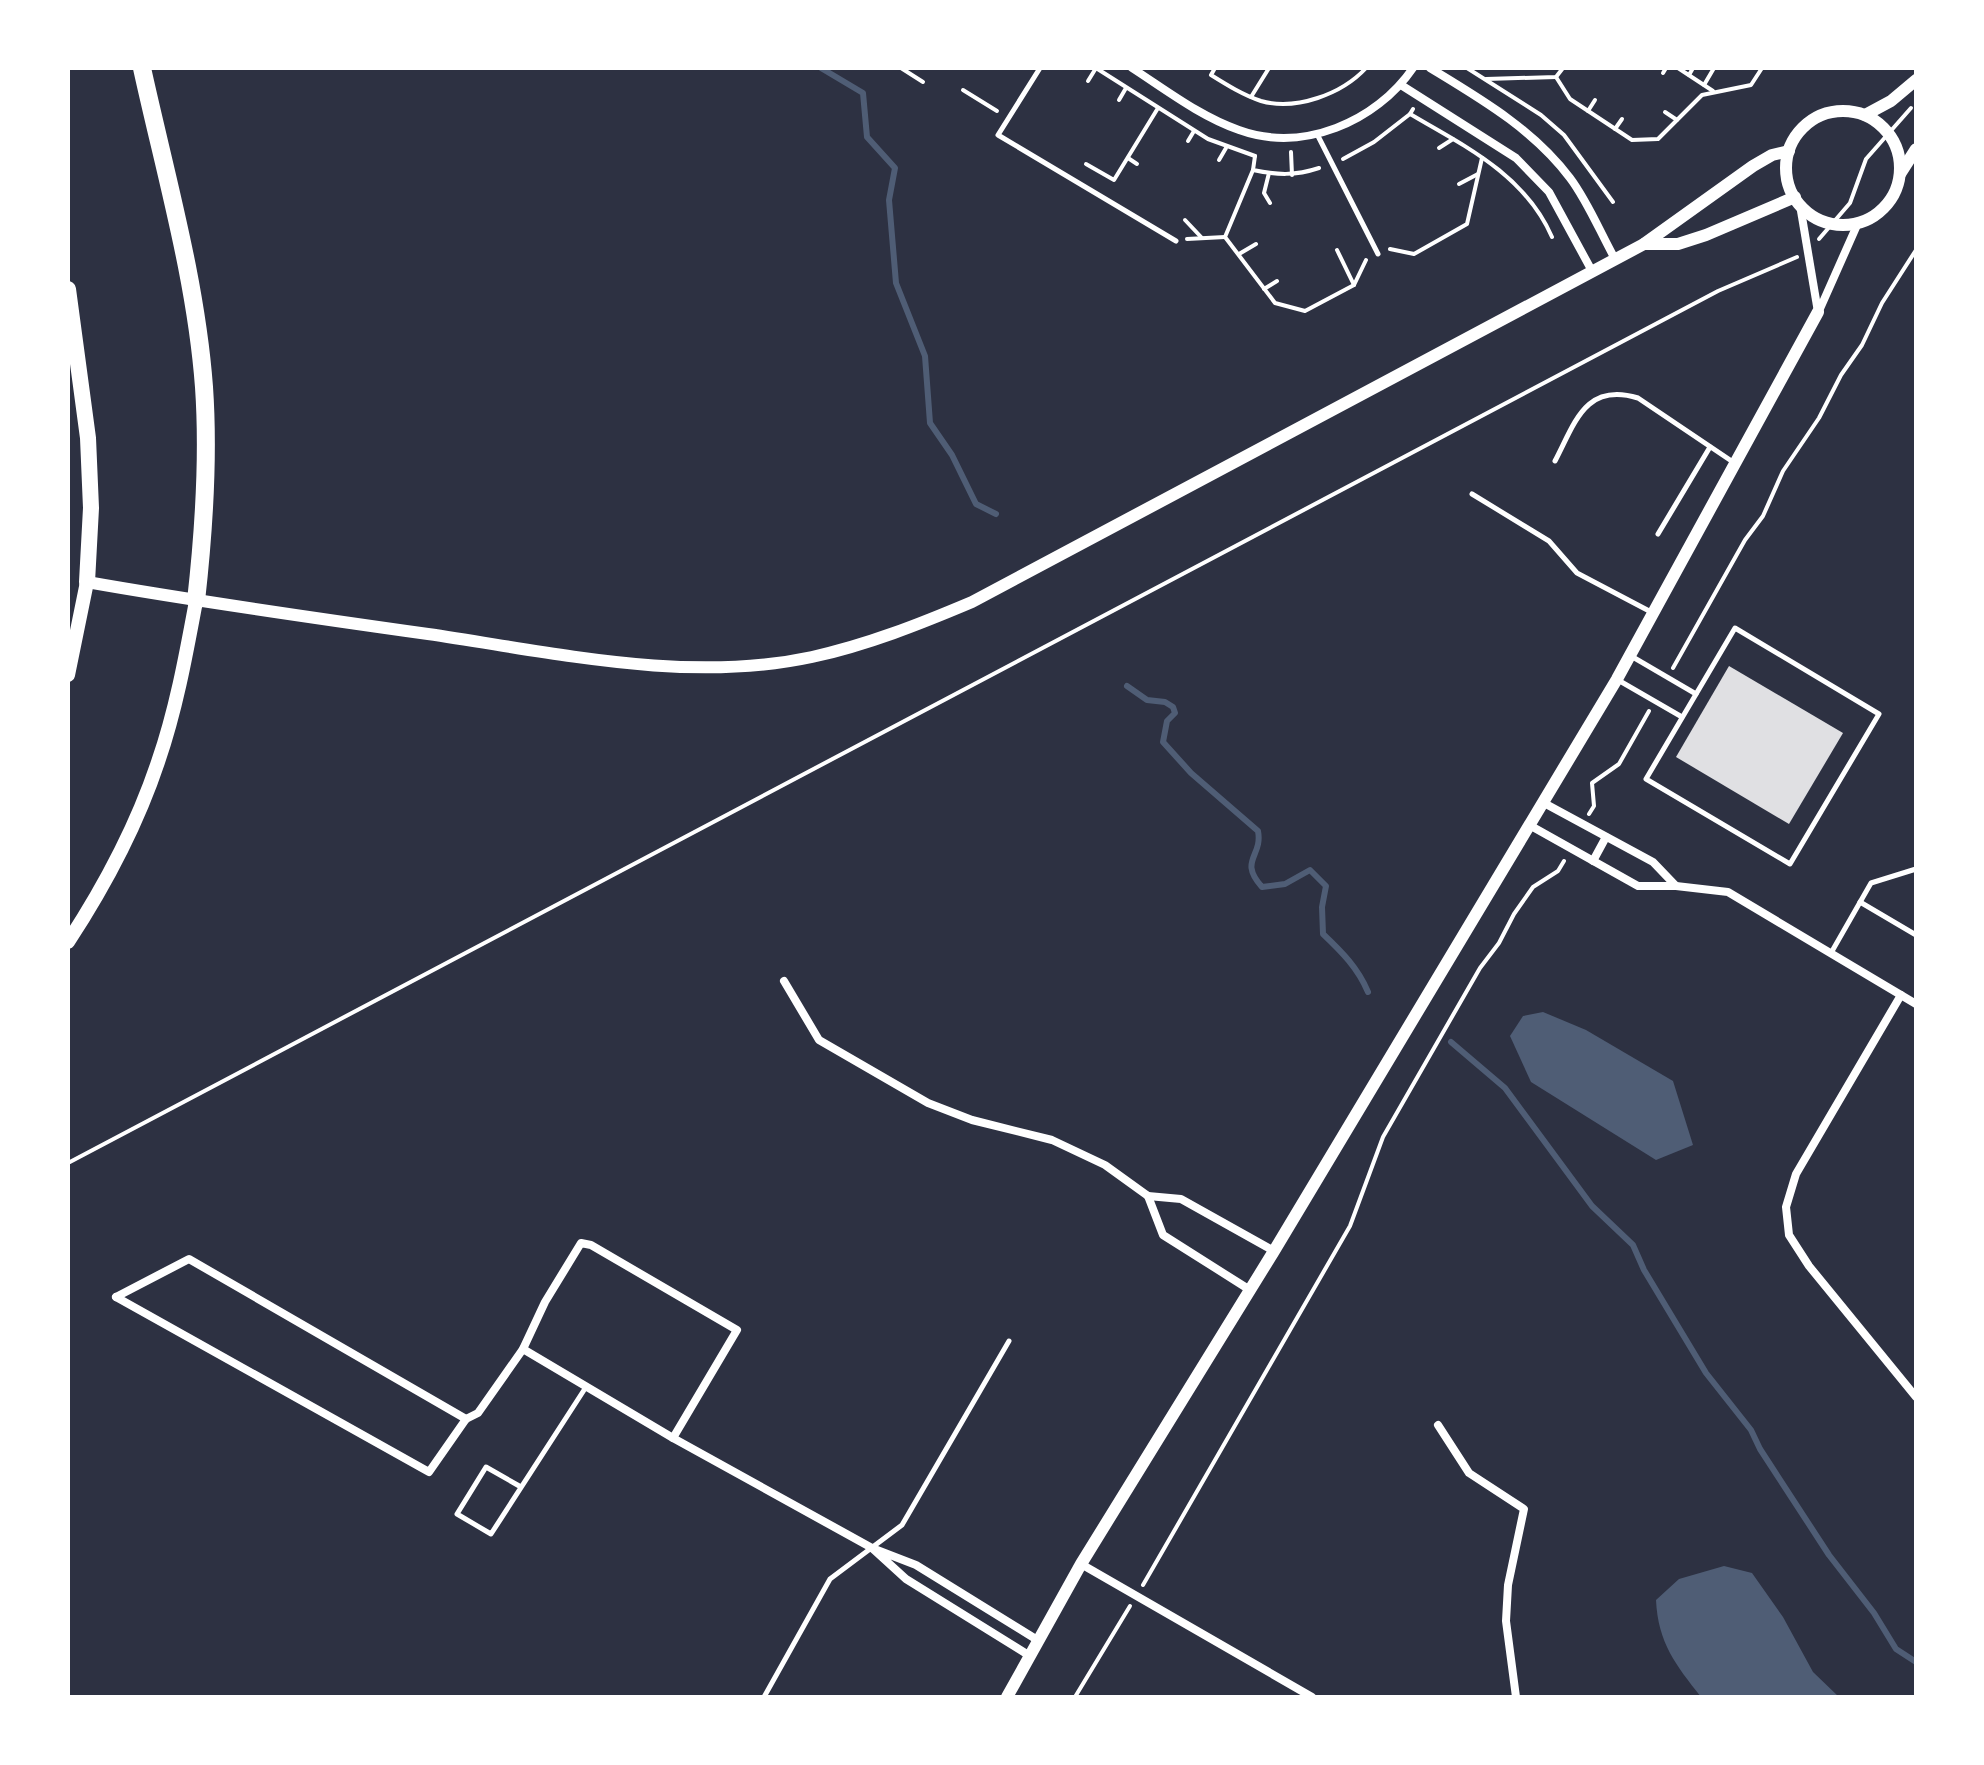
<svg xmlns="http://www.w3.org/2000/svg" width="1984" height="1765" viewBox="0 0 1984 1765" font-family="'Sofia Sans Condensed',sans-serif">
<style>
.water{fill:#4f5d75}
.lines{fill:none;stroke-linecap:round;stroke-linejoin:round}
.stream{stroke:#4f5d75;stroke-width:6}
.building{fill:#e0e0e3}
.path{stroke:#fff;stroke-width:4}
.service{stroke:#fff;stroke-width:5}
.minor{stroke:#fff;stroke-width:8}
.tertiary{stroke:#fff;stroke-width:12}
.secondary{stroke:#fff;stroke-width:14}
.trunk{stroke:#fff;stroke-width:16}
.motorway{stroke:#fff;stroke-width:18}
</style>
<rect width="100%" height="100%" fill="#2d3142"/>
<g class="water">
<path d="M1543 1012 1586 1030 1673 1081 1693 1145 1656 1160 1531 1082 1510 1036 1523 1016Z"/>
<path d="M1724 1566 1752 1573 1783 1617 1813 1672 1839 1697H1701C1676 1665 1658 1643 1656 1600L1679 1579Z"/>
</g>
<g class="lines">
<g class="stream">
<path d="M821 68 863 93 867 137 895 168 889 200 896 283 925 356 930 423 952 455 976 504 996 514"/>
<path d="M1127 686 1147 700 1165 702 1173 707 1175 713 1167 721 1163 742 1191 773 1258 831C1263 857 1238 860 1262 887L1285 884 1310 870 1326 886 1322 907 1323 934C1342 952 1358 968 1368 992"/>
<path d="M1451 1042 1505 1088 1592 1206 1633 1245 1644 1270 1706 1373 1751 1430 1760 1449 1829 1555 1874 1613 1896 1649 1916 1662"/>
</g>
</g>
<path class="building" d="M1729 666 1843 733 1789 824 1676 757Z"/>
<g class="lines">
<g class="path">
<path d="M901 68 923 82"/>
<path d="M1096 68 1208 139 1255 156"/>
<path d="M1215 68 1211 75C1227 85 1243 95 1261 101 1296 111 1342 94 1366 68"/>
<path d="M1467 68 1541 115 1564 135 1613 202"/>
<path d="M1678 68 1713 91"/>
<path d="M1663 73 1666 68"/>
<path d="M1689 75 1693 68"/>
<path d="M1556 77 1570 99 1632 140 1658 139 1702 95 1751 85 1762 68"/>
<path d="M1486 79 1556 77 1563 68"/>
<path d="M1088 81 1096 68"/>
<path d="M1704 85 1714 68"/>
<path d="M963 90 997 111"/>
<path d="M1251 97 1269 68"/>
<path d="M1119 100 1126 88"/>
<path d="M1413 109 1410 114C1465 146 1525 175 1552 237"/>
<path d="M1588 111 1595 100"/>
<path d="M1665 112 1677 120"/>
<path d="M1615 129 1622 119"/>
<path d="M1188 141 1194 131"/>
<path d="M1439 148 1453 139"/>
<path d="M1291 152 1292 175"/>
<path d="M1255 156 1253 170C1277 175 1295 176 1319 168"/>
<path d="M1128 158 1137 164"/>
<path d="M1343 159 1374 142 1410 114"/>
<path d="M1219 160 1226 148"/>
<path d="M1086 164 1114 180 1158 108"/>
<path d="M1253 170 1225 237 1275 303 1305 311 1354 285 1366 260"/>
<path d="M1269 173 1264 193 1270 203"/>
<path d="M1459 184 1478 174"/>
<path d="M1185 220 1202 238"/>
<path d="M1187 239 1225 237"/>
<path d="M1819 239 1850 203 1866 159 1911 108"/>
<path d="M1390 249 1414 254 1467 224 1482 158"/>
<path d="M1337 250 1354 285"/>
<path d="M1239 254 1256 244"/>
<path d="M1264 289 1277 281"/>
<path d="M1673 668 1745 540 1763 516 1783 471 1819 418 1841 375 1862 345 1882 303 1916 250"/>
<path d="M1589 814 1594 806 1592 783 1619 764 1649 711"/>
<path d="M68 1163 1718 291 1797 257"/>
<path d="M1143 1585 1350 1226 1383 1137 1480 968 1499 943 1514 914 1533 887 1558 871 1564 861"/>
<path d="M1075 1697 1130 1606"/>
</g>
<g class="service">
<path d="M1040 68 998 135 1176 241"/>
<path d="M1317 134 1378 254"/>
<path d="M1555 461C1575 423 1585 382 1638 398L1733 462"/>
<path d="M1472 494 1549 541 1577 573 1653 613"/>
<path d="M1658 534 1710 447"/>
<path d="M1735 628 1879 714 1790 864 1646 779Z"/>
<path d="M1631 656 1696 694"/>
<path d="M1618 680 1682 717"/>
<path d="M1860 902 1916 935"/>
<path d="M1831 953 1871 883 1916 869"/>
<path d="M521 1487 486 1467 457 1514 491 1534 586 1387"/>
<path d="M764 1697 830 1579 902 1525 1009 1341"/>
</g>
<g class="minor">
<path d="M1132 68C1166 90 1201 117 1239 130 1303 153 1376 122 1413 68"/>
<path d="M1430 68C1481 99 1533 129 1570 178 1588 202 1600 232 1615 259"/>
<path d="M1401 85 1516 158 1549 192 1592 271"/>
<path d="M1800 205 1818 312"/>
<path d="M1819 311 1858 223"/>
<path d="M1531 826 1638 886H1676L1653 862 1544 803"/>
<path d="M1593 861 1606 837"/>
<path d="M1676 886 1728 892 1916 1004"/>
<path d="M784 981 819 1040 928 1103 972 1120 1052 1140 1105 1165 1148 1196 1181 1199 1274 1251"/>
<path d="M1901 995 1796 1174 1786 1207 1789 1235 1809 1266 1916 1397"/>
<path d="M1148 1196 1163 1235 1250 1290"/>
<path d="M116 1297 429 1472 466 1419 478 1413 523 1349 545 1302 581 1243 591 1245 737 1330 673 1438"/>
<path d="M116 1297 189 1259 466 1419"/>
<path d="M523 1349 673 1438 872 1548"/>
<path d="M1438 1425 1469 1473 1524 1509 1508 1585 1506 1621 1516 1697"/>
<path d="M1081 1564 1312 1697"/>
<path d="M1030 1656 906 1579 872 1548 916 1565 1039 1641"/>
</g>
<g class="tertiary">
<circle cx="1843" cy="168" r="57"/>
<path d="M1865 115 1891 101 1916 80"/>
<path d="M1900 174 1916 149"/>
<path d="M1644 244H1678L1706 235 1795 197"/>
<path d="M87 582C200 602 314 618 428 634 552 652 687 684 812 657 867 645 920 624 972 602L1644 244 1753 166 1772 155 1789 151"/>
<path d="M1007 1697 1081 1564 1274 1251 1617 679 1818 312"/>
</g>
<g class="secondary">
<path d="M68 675 87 582"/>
<path d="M68 942C104 887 137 825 158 762 176 710 186 655 196 601"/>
</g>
<path class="trunk" d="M68 289 88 438 91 508 87 582"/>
<path class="motorway" d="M142 68C165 173 196 279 204 387 209 459 204 530 196 601"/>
</g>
<rect width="1984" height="1765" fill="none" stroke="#ffffff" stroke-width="140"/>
</svg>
